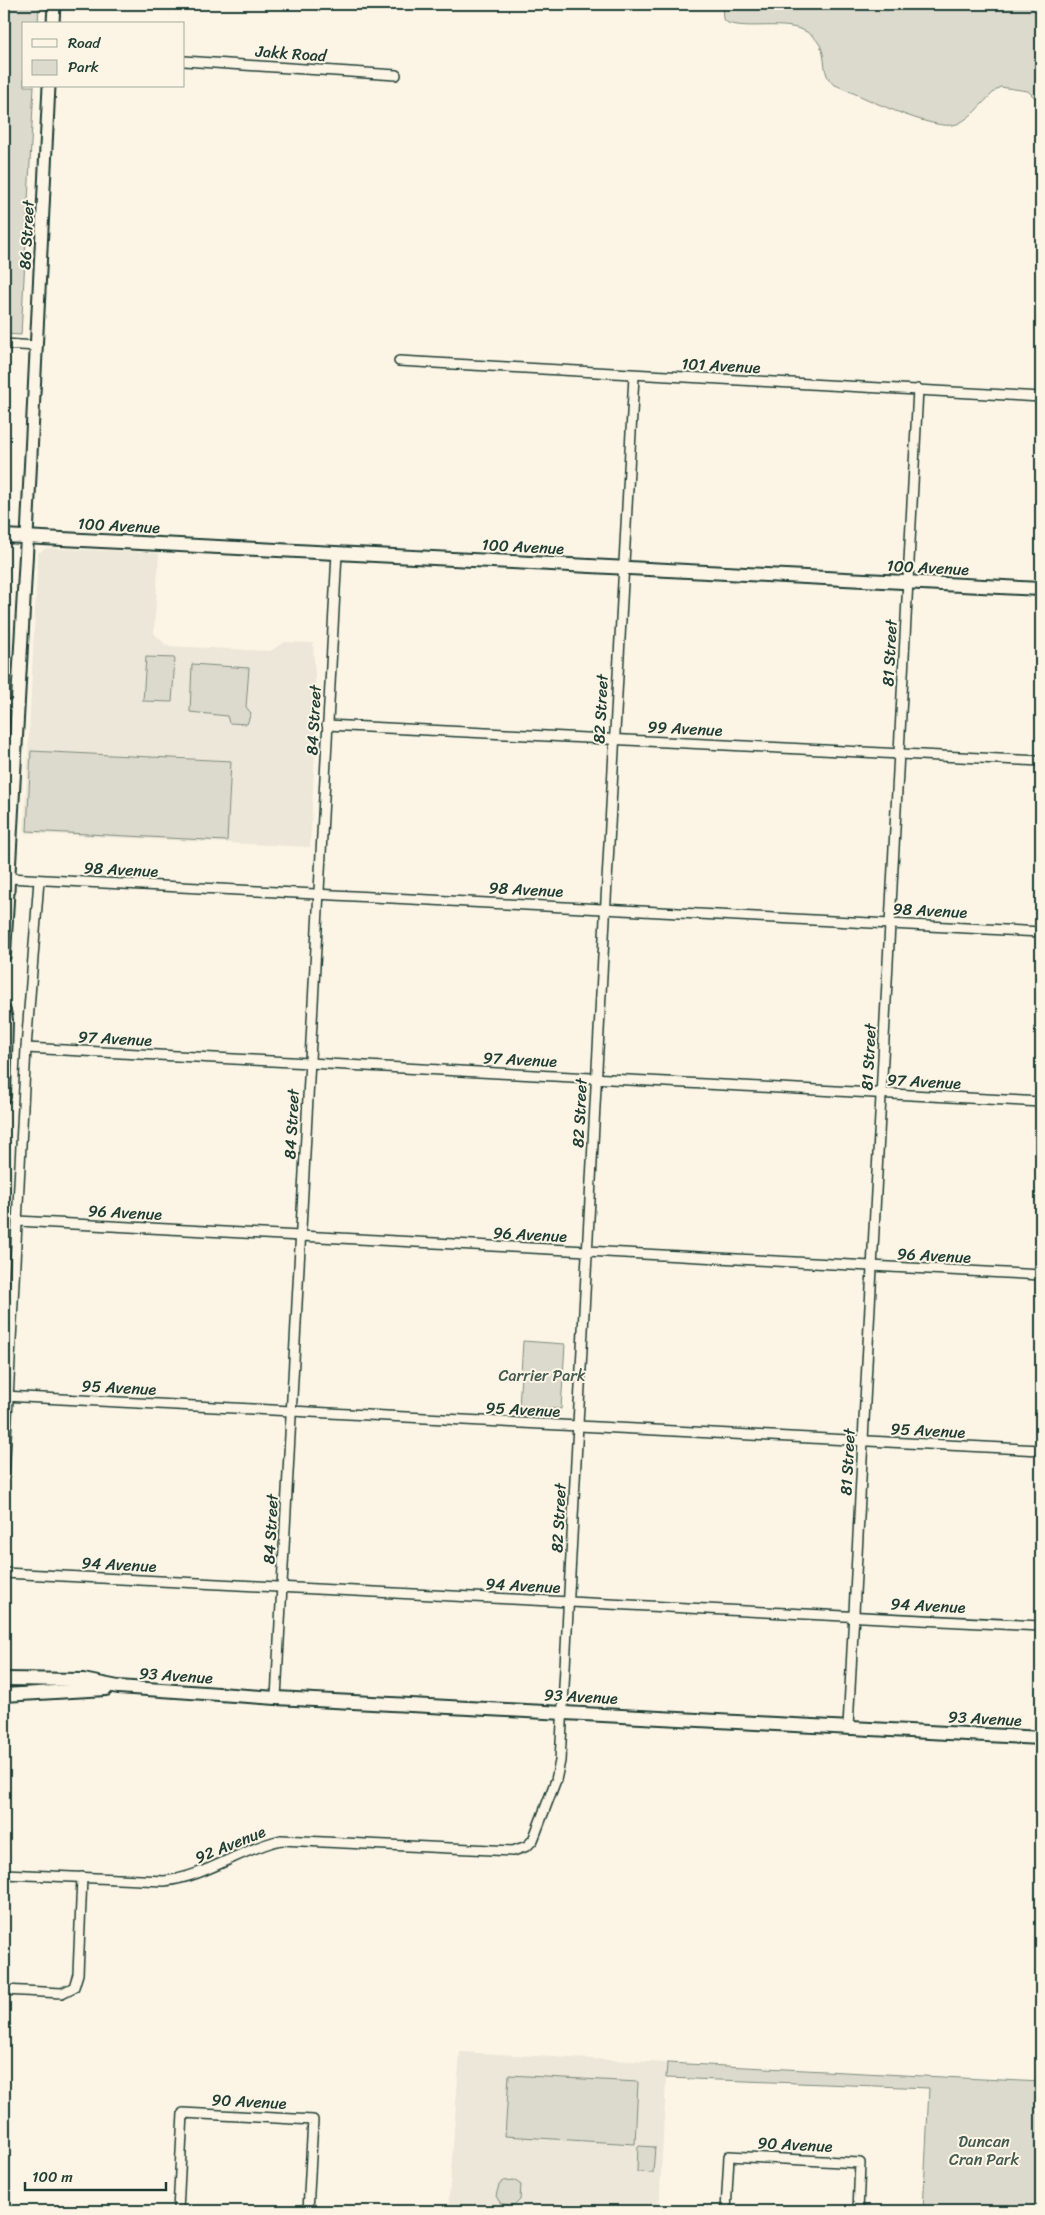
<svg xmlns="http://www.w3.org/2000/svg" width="1045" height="2215" viewBox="0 0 1045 2215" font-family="Sriracha,sans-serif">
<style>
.built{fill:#ece7d8}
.green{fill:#dcdacc;stroke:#7e8c80}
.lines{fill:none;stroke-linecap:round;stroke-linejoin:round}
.minor-casing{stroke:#1f3d34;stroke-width:12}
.tertiary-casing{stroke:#1f3d34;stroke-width:15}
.secondary-casing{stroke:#1f3d34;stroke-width:16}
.minor{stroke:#fcf5e5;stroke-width:9}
.tertiary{stroke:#fcf5e5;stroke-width:11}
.secondary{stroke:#fcf5e5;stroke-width:12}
.labels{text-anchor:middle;stroke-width:4;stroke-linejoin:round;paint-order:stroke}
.street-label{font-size:16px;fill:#1f3d34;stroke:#fcf5e5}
.park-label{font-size:16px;fill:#455c52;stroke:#fcf5e5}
</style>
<rect width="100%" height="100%" fill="#fcf5e5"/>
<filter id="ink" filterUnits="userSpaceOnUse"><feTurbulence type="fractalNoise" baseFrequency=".02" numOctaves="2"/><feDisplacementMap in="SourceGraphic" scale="10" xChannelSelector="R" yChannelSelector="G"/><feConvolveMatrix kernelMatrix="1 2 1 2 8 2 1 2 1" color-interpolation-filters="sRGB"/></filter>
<g filter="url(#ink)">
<g class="built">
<path d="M47 548 159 553 154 633 167 646 270 651 285 642 313 643 317 710 310 847 24 833 38 553Z"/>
<path d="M460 2052 667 2063 659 2211H448Z"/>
</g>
<g class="green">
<path d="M4 4H39L38 24H24V86H34L21 335 4 334Z"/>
<path d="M722 4H1041V104L1028 91 1000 87C985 98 974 117 957 124 935 133 857 94 833 84 821 73 827 58 820 45 802 14 756 32 728 23L723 19Z"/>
<path d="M146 657 175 658 172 702 143 701Z"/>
<path d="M192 664 249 668 246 707 251 713 247 724 229 723 227 716 190 712Z"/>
<path d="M31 751 231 761 227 841 27 831Z"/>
<path d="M523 1341 565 1344 561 1409 519 1407Z"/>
<path d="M667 2063 1041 2082V2211H923L929 2088 666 2078Z"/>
<path d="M509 2075 638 2082 635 2144 505 2136Z"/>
<path d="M638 2146 655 2147 653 2173 637 2172Z"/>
<path d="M514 2180 521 2185 520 2199 514 2205 501 2204 496 2196 499 2185 504 2181Z"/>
</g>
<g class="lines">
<g class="minor-casing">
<g id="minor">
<path d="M184 61 396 75"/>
<path d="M4 344 37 346"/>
<path d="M399 361 1041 397"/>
<path d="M4 705H17"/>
<path d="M327 725 1041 761"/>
<path d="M8 878 1041 932"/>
<path d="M26 1048 1041 1102"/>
<path d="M17 1221 1041 1275"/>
<path d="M4 1396 1041 1450"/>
<path d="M4 1477 26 1048 39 880"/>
<path d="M4 1573 1041 1626"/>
<path d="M276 1698 337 553"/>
<path d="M848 1727 918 389"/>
<path d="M4 1874 164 1881C206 1877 240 1849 281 1840L513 1851 527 1846 533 1840 556 1780 560 1761 634 376"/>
<path d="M4 1990 62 1993 74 1987 78 1974 82 1877"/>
<path d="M178 2211 183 2113 313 2120 308 2211"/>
<path d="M726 2211 729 2156 860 2163 858 2211"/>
</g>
</g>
<g class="tertiary-casing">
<g id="tertiary">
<path d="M53 24 54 4"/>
<path d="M27 537 49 86"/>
</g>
</g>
<g class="secondary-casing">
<g id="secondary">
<path d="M4 536 1041 589"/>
<path d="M4 955 27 537"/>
<path d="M4 1011 6 1020 4 1097"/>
<path d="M4 1679 83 1680 118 1687 276 1698 1041 1738"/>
<path d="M4 1695 106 1689"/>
</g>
</g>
<use href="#minor" class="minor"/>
<use href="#tertiary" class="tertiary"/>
<use href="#secondary" class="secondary"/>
</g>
</g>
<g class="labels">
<g class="street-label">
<text transform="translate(291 53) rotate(4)" y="6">Jakk Road</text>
<text transform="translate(26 235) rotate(-87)" y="6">86 Street</text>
<text transform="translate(721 365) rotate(3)" y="6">101 Avenue</text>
<text transform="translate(119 525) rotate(3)" y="6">100 Avenue</text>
<text transform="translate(523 546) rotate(3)" y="6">100 Avenue</text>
<text transform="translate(928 567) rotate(3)" y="6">100 Avenue</text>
<text transform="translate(889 653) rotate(-87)" y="6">81 Street</text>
<text transform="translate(600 709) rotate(-87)" y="6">82 Street</text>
<text transform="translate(313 720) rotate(-87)" y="6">84 Street</text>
<text transform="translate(685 728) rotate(3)" y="6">99 Avenue</text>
<text transform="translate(121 869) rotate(3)" y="6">98 Avenue</text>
<text transform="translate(526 889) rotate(3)" y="6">98 Avenue</text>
<text transform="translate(930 910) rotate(3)" y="6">98 Avenue</text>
<text transform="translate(115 1038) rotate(3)" y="6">97 Avenue</text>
<text transform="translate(868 1057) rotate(-87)" y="6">81 Street</text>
<text transform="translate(520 1059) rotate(3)" y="6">97 Avenue</text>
<text transform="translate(924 1081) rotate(3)" y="6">97 Avenue</text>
<text transform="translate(579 1113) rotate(-87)" y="6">82 Street</text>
<text transform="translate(291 1124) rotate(-87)" y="6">84 Street</text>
<text transform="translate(125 1212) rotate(3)" y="6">96 Avenue</text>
<text transform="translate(530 1234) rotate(3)" y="6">96 Avenue</text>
<text transform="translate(934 1255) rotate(3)" y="6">96 Avenue</text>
<text transform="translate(119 1387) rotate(3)" y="6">95 Avenue</text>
<text transform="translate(523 1409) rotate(3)" y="6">95 Avenue</text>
<text transform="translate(928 1430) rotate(3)" y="6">95 Avenue</text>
<text transform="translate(847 1462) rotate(-87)" y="6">81 Street</text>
<text transform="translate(558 1518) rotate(-87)" y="6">82 Street</text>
<text transform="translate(270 1529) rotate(-87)" y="6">84 Street</text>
<text transform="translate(119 1564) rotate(3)" y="6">94 Avenue</text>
<text transform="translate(523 1585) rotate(3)" y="6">94 Avenue</text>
<text transform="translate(928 1605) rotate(3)" y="6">94 Avenue</text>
<text transform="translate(176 1675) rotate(4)" y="6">93 Avenue</text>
<text transform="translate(581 1696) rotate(3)" y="6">93 Avenue</text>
<text transform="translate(985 1718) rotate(3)" y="6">93 Avenue</text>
<text transform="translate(230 1844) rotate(-22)" y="6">92 Avenue</text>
<text transform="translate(249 2101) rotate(3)" y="6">90 Avenue</text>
<text transform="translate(795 2144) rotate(3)" y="6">90 Avenue</text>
</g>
<g class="park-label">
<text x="542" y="1381">Carrier Park</text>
<text x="984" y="2147">Duncan<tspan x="984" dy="18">Cran Park</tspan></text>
</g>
</g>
<rect width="1045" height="2215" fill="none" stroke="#fcf5e5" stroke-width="20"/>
<rect x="10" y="10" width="1025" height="2195" fill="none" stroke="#1f3d34" stroke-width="2" filter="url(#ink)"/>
<rect x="22" y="22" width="162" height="65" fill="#fcf5e5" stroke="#a4ab9e"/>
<rect x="32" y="39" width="25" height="8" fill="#fcf5e5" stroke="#a4ab9e"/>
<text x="68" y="48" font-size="15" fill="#1f3d34">Road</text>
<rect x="32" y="60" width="25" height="15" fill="#dcdacc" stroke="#a4ab9e"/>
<text x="68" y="72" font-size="15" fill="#1f3d34">Park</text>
<path d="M25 2182v8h141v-8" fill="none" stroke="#1f3d34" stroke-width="2.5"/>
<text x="32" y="2182" font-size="15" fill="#1f3d34" stroke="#fcf5e5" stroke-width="4" paint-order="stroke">100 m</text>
</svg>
